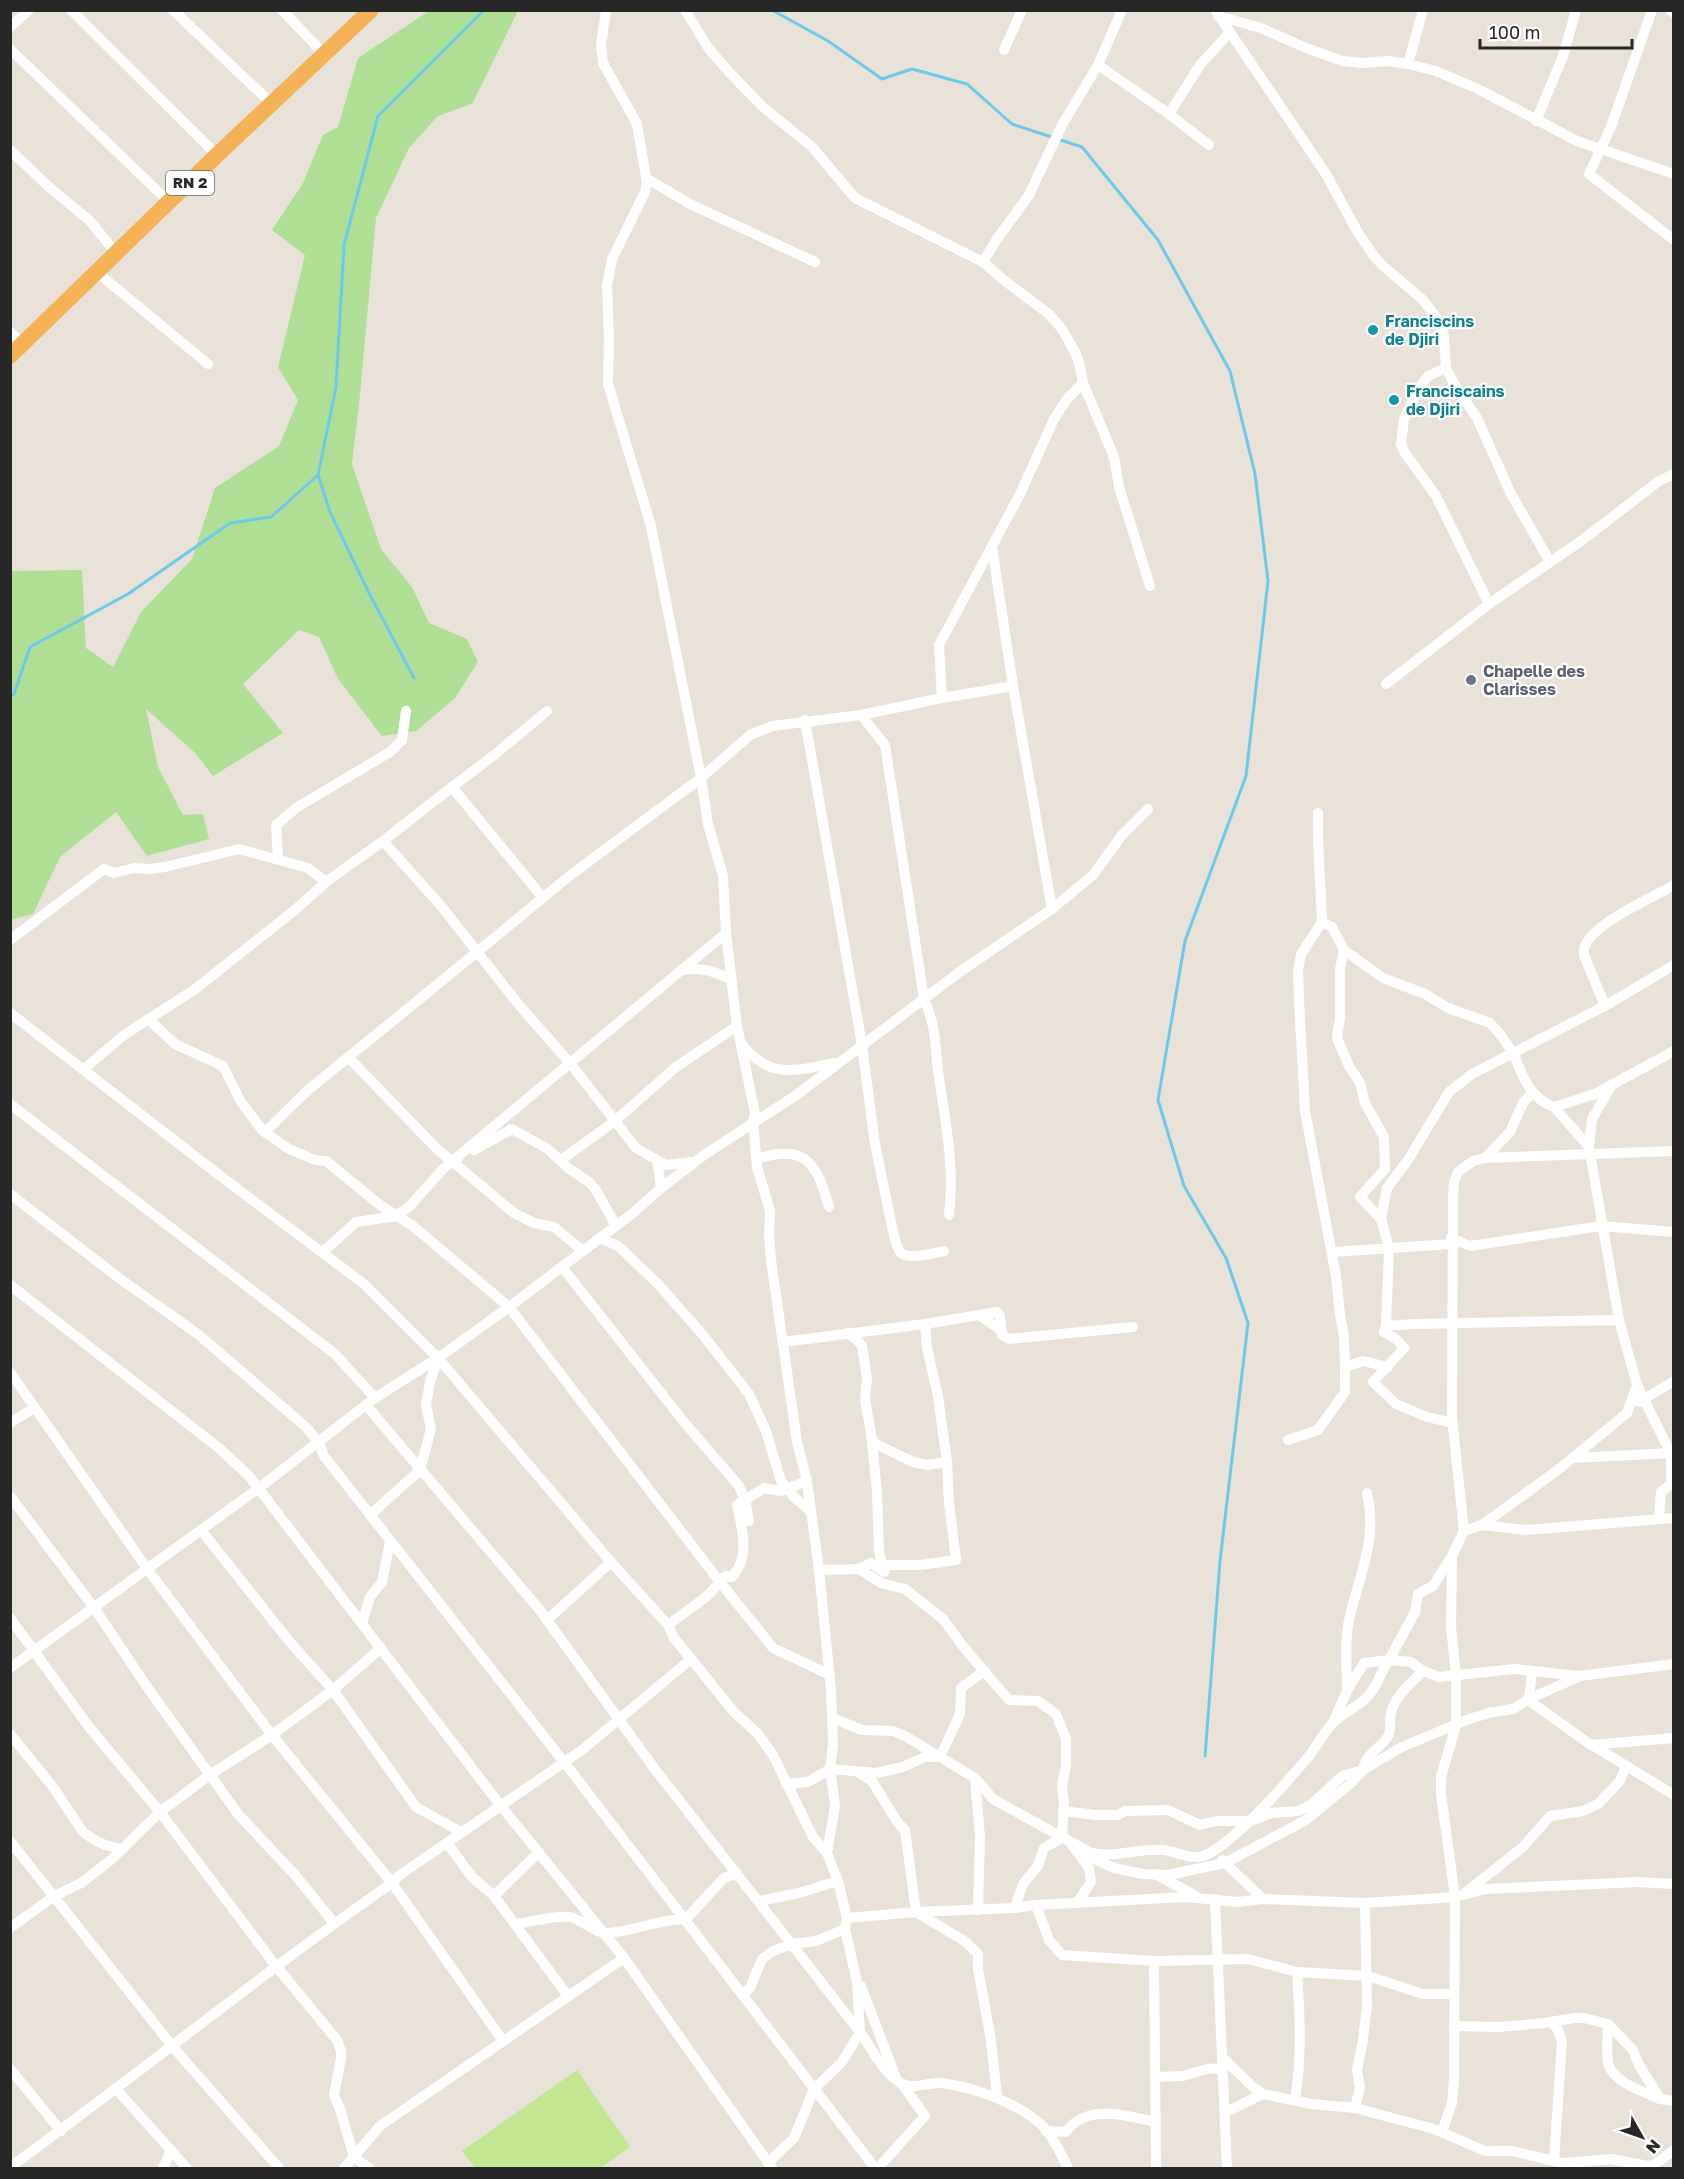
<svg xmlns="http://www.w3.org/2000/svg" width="1684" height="2179" viewBox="0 0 1684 2179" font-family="'Golos Text',sans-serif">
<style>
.green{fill:#afdf95}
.pitch{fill:#c3e791}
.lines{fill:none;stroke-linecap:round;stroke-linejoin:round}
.stream{stroke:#6cc9ea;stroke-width:3}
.minor{stroke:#fff;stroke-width:10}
.trunk{stroke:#f3b256;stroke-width:16}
.culture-dot{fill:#0f9aa8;stroke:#fff;stroke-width:2}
.worship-dot{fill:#6b7280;stroke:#fff;stroke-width:2}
.labels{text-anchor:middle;stroke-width:4.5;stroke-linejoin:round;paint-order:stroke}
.shield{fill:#fff;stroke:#686868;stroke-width:1.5}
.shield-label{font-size:15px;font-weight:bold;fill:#272727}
.culture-label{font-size:16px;font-weight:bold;fill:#0d838f;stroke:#fff;text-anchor:start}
.worship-label{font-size:16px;font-weight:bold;fill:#5b616d;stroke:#fff;text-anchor:start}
</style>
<rect width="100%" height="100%" fill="#e9e2d8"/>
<path class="green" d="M429 11H518L472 104 438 116 409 148 376 218 359 405 352 464 381 549 412 587 429 623 467 639 478 662 455 698 416 731 382 736 338 679 319 637 299 630 243 684 283 733 213 776 195 753 146 709 158 767 183 815 203 814 209 839 147 856 116 812 60 857 33 914 11 920V571L82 570 86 648 113 667 141 612 192 559 215 488 279 446 298 400 278 367 305 255 272 230 303 183 323 135 338 127 358 58Z"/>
<path class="pitch" d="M577 2070 630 2147 600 2168H475L462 2151Z"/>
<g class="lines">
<g class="stream">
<path d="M772 10 828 41 882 79 912 69 967 84 1012 124 1082 147 1158 240 1230 371 1255 474 1268 581 1246 776 1185 941 1158 1100 1184 1186 1226 1258 1248 1323 1220 1561 1205 1756"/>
<path d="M414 678 370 595 330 512 318 475 336 387 344 245 378 116 484 10"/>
<path d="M10 697 14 694 30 647 128 594 230 523 271 517 318 475"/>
</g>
<g class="minor">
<path d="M71 10 217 155"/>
<path d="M173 10 272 104"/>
<path d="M282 10 324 54"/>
<path d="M606 10 601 45 603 63 637 124 647 183 645 192 612 259 607 286 609 338 608 384 651 526 701 778 708 824 723 876 726 933 737 1026 755 1113 753 1123 757 1167 770 1211 769 1236 771 1260 797 1442 807 1481 819 1570 831 1690 833 1744 830 1769 835 1806 827 1853"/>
<path d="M685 10 709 49 730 73 762 106 812 147 855 198 983 262 1005 281 1050 315 1062 329 1076 354 1080 366 1083 383 1114 457 1119 487 1150 586"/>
<path d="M1215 10 1326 174 1357 231 1374 256 1382 265 1422 299 1440 322 1444 337 1446 368 1456 387 1477 418 1511 494 1550 562"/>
<path d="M1652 10 1611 127 1589 174 1674 240"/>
<path d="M1670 10 1674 13"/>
<path d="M1218 16 1261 28 1306 48 1343 61 1363 63 1387 61 1408 64 1436 71 1478 89 1577 141 1674 174"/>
<path d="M10 27 29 10"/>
<path d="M10 49 170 203"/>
<path d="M1004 50 1022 10"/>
<path d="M1408 64 1423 10"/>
<path d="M1098 65 1169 114 1209 145"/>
<path d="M1169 114 1200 65 1229 33"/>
<path d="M1536 121 1563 56 1576 10"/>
<path d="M10 150 49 187 89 220 117 254"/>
<path d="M646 178 690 204 815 262"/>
<path d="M983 262 997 239 1029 195 1062 125 1098 65 1122 10"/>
<path d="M98 273 208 364"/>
<path d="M10 332 24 344"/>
<path d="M1446 368 1428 376 1417 391 1404 419 1401 444 1405 453 1436 496 1489 604"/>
<path d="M992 547 1013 686 1052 909"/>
<path d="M1386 684 1489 604 1581 541 1659 481 1674 474"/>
<path d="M942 698 939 645 1020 494 1054 419 1067 399 1083 383"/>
<path d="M861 715 885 745 924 999C936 1026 935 1043 938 1071 945 1119 955 1166 949 1215"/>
<path d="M805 720 862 1045 875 1144 894 1236C896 1241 897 1250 901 1253 909 1260 935 1253 944 1251"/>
<path d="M452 787 493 756 547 711"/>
<path d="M1318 813C1317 849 1321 886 1322 922L1332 927 1344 950 1383 978 1425 994 1448 1008 1490 1023 1500 1034 1513 1053 1472 1074 1449 1092 1408 1160 1387 1188 1381 1219"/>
<path d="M383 841 452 787 543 898"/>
<path d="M278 858 276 825 296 808 390 752 402 740 406 711"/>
<path d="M1322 922 1301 954 1298 971 1299 1001 1305 1111 1336 1276 1340 1314 1344 1337 1345 1367"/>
<path d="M10 940 104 869 114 873 134 868 149 869 165 867 239 849 308 868 326 882 383 841 442 907 519 1005 570 1063 636 1148 666 1165 693 1162"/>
<path d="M1344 950 1340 969V1017L1337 1038 1349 1066 1360 1083 1365 1103 1384 1137 1385 1169 1360 1197 1381 1219 1389 1248 1386 1326 1414 1324 1619 1320 1637 1385 1671 1454V1484L1661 1492 1659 1519"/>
<path d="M1674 965 1605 1006 1513 1053C1522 1075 1530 1099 1554 1107L1595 1094 1674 1051"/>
<path d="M682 970C702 967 714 971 732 980"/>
<path d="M1605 1006 1584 955C1579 928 1653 898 1674 885"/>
<path d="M10 1013 227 1181 364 1284 438 1358 611 1562 668 1625 674 1638 734 1712 758 1734 773 1755 813 1837 827 1853 838 1881 847 1918 845 1929 857 1982 860 2032 842 2062 814 2089 794 2138 768 2163"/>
<path d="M148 1019 175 1044 223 1066 241 1102 263 1131 289 1149 315 1160 326 1161 380 1205 413 1226 509 1307 720 1582 773 1648 830 1675"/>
<path d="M741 1043C771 1081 794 1070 835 1063"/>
<path d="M349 1058 438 1150 453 1162 458 1159"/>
<path d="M84 1069 124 1035 194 990 295 910 326 882"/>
<path d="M1612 1085 1592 1119 1589 1147 1619 1320"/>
<path d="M10 1104 335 1354 375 1398"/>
<path d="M1554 1107 1589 1147"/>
<path d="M265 1132 308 1090 427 993 572 874 701 778 750 735 772 726 861 715 942 698 1013 686"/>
<path d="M474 1150 512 1129 548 1149 568 1168 589 1182 596 1190 616 1226"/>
<path d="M1485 1158 1510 1132 1523 1103 1532 1093"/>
<path d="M757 1159C806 1143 817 1164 829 1207"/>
<path d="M561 1160 615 1121 676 1067 737 1026"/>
<path d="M657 1160 661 1188"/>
<path d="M453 1162 514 1213 534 1223 554 1227 583 1251"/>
<path d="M10 1194 119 1278 199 1335 307 1428 319 1443 324 1456 571 1771 875 2168"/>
<path d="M600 1238 618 1246 659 1285 703 1335 749 1394 766 1431 781 1481 794 1497 811 1512"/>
<path d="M1451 1238 1470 1246 1601 1226 1674 1232"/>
<path d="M323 1252 356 1222 396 1216 409 1207 443 1169 726 933"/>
<path d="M1332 1252 1452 1244"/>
<path d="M562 1267 684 1422 739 1486 745 1500 749 1521"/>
<path d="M10 1285 219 1448 249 1476 501 1806 624 1958 772 2168"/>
<path d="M979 1315 1002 1331"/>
<path d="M1386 1326 1384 1332 1396 1339 1404 1348 1373 1382 1396 1404 1427 1417 1453 1423"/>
<path d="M847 1333 857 1340 862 1346 867 1378 865 1400 871 1433 877 1492 879 1551 884 1572"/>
<path d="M783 1342 925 1324 997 1312 1000 1316 1002 1335 1009 1339 1133 1327"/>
<path d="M10 1372 148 1570 272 1735 392 1883 503 2041"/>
<path d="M1639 1402 1674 1381"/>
<path d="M366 1405 539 1609 654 1768 860 2032C872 2049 885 2077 905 2085 916 2089 928 2082 941 2083 974 2087 1026 2105 1048 2132 1056 2143 1062 2156 1068 2168"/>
<path d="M10 1423 34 1408"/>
<path d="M1288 1440 1318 1430 1345 1392V1367L1363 1361 1388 1367"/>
<path d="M872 1442 913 1462 927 1465 947 1462"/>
<path d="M1572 1458 1674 1453"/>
<path d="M10 1496 95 1609 145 1684 238 1814 295 1875 334 1923"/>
<path d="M370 1515 420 1470 431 1429 426 1405 430 1382 438 1358"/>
<path d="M1482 1525 1559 1469 1627 1413 1637 1385"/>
<path d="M201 1530 289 1641 333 1690 416 1807 461 1832"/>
<path d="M1464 1531 1482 1525 1526 1530 1674 1518"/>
<path d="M859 1569 881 1583 905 1589 943 1619 965 1649 1009 1700 1038 1701 1056 1714 1066 1739V1765L1062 1786 1064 1803 1062 1838 1044 1848 1038 1866 1023 1884 1015 1908"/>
<path d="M819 1570 859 1569 871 1563 884 1572 885 1565H920L956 1560 949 1503 947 1462 938 1396 927 1348 925 1324"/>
<path d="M10 1618 89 1727 160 1812 276 1966 337 2040 341 2051V2058L334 2095 340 2109 354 2157 369 2168"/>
<path d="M547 1620 611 1562"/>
<path d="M362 1623 370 1597 382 1582 390 1541"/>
<path d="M668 1625 706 1597 726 1576 732 1577C751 1556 742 1529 737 1505L764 1488 781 1491 807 1481"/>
<path d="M10 1668 259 1488 375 1398 438 1358 509 1307 633 1213 661 1188 704 1155 795 1096 961 971 1052 909 1093 875 1122 835 1148 809"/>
<path d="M1532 1672 1529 1699 1531 1702 1591 1745 1674 1738"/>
<path d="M1347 1690C1347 1668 1344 1642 1349 1620 1359 1575 1378 1540 1367 1493"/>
<path d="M832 1718 862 1730 893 1731 905 1736 940 1757 960 1714 961 1688 980 1674 986 1672"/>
<path d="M1334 1720 1347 1691 1364 1663 1389 1660 1415 1612 1418 1594 1433 1586 1450 1559"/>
<path d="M10 1734 53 1787 83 1832 93 1839 105 1845 122 1849"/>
<path d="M1592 1745 1674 1795"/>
<path d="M859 1773 872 1781 898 1823 905 1830 916 1912 966 1942 978 1954V1969L991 2040 997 2097"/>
<path d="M975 1778 980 1837 978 1910"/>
<path d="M786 1784 808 1782 830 1769 876 1773 903 1767 925 1757H940L975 1778 993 1799 1091 1853C1118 1858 1138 1848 1163 1850 1176 1851 1190 1860 1203 1856 1231 1847 1289 1780 1309 1756 1317 1746 1323 1733 1333 1723 1343 1712 1359 1707 1369 1695 1378 1685 1381 1671 1389 1660L1411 1662 1423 1671 1439 1677 1515 1669 1579 1676 1674 1664"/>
<path d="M1063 1811 1095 1815H1118L1125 1811 1168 1810 1200 1825 1216 1821H1250L1272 1813 1298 1811 1311 1805 1342 1776 1363 1770C1367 1751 1381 1749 1388 1736 1392 1729 1389 1720 1391 1713 1395 1696 1411 1683 1423 1671"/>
<path d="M10 1841 173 2047 279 2168"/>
<path d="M447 1843 472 1877 494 1896 539 1852"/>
<path d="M1072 1845 1089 1868 1091 1882 1077 1903"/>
<path d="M1088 1856 1114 1868 1143 1874 1168 1875 1225 1863 1306 1820 1350 1784 1363 1770 1402 1747 1464 1721 1488 1713 1513 1709 1529 1699 1578 1677"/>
<path d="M1222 1860 1263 1899"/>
<path d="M1157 1875 1196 1896"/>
<path d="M1465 1893 1523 1847 1550 1816 1583 1811 1598 1804 1620 1781 1626 1766"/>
<path d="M494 1896 568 1996"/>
<path d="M1215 1899 1227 2168"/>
<path d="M759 1901 799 1893 838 1881"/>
<path d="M1036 1905 1049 1940 1062 1955 1154 1961 1248 1959 1297 1972 1368 1976 1423 1994H1454"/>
<path d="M847 1918 916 1912 1015 1908 1036 1905 1186 1897 1238 1902 1263 1899 1365 1903 1455 1897 1486 1889 1638 1882 1674 1884"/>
<path d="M515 1924C533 1922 552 1915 570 1917 583 1920 596 1934 608 1933 635 1931 660 1919 686 1919L724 1878 737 1873"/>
<path d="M10 1928 53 1897 81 1883 112 1859 160 1812 211 1774 272 1735 333 1690 381 1648"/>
<path d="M1154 1961 1156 2168"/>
<path d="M861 1986 896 2078"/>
<path d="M743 1995 750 1988 762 1959 773 1951 792 1944 816 1941 845 1929"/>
<path d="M1550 2022 1557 2028 1562 2041 1554 2161"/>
<path d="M1608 2024C1608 2036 1606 2050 1608 2062 1611 2082 1644 2092 1660 2099"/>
<path d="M1454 2026 1499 2027 1545 2023 1574 2018H1584L1608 2024 1633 2050 1639 2065 1660 2099 1674 2101"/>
<path d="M1223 2058 1254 2088 1263 2094 1311 2104 1355 2108 1434 2129 1485 2151H1512L1563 2163 1611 2159 1648 2166 1654 2165 1674 2150"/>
<path d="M10 2069 61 2131"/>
<path d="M1155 2077 1183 2076 1207 2069 1224 2068"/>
<path d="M116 2089 187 2168"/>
<path d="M1295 2100C1302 2057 1300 2014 1297 1972"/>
<path d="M1355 2108 1360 2087 1357 2070 1363 2040 1367 2006 1365 1903"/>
<path d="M1226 2112 1263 2094"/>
<path d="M1046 2131 1066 2132C1069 2128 1072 2124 1076 2122 1098 2106 1132 2117 1156 2122"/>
<path d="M1442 2132 1452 2103 1454 2080 1455 1897 1441 1794V1777L1456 1725V1675L1451 1627 1452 1556 1464 1531 1452 1418 1453 1198 1454 1182 1458 1172 1473 1161 1485 1158 1674 1151"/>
<path d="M10 2167C139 2074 262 1973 392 1883L397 1877 582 1750 691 1659"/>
<path d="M163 2168 171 2151"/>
<path d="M344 2168 380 2126 624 1958"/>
<path d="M878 2168 925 2116 902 2084"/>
</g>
<path class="trunk" d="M10 356 217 155 371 10"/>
</g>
<g class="culture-dot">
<circle cx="1373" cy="330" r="6"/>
<circle cx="1394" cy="400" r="6"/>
</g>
<circle class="worship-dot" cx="1471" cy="680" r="6"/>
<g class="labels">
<rect class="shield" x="166" y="171" width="48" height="24" rx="4.5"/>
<g class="shield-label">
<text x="190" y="188">RN 2</text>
</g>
<g class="culture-label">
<text x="1385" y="327">Franciscins<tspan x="1385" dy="18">de Djiri</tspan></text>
<text x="1406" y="397">Franciscains<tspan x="1406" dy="18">de Djiri</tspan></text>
</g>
<g class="worship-label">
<text x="1483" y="677">Chapelle des<tspan x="1483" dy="18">Clarisses</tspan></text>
</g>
</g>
<rect width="1684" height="2179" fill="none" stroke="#272727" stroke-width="24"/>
<g transform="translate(1642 2137) rotate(130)" stroke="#ffffff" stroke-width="4.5" paint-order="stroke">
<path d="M0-4.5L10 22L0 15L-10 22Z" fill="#272727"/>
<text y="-9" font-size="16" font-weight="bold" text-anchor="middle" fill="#272727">N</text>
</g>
<path d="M1480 39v9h152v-9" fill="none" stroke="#272727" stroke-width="3"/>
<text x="1489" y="39" font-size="18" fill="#272727" stroke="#ffffff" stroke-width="4.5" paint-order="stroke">100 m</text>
</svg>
